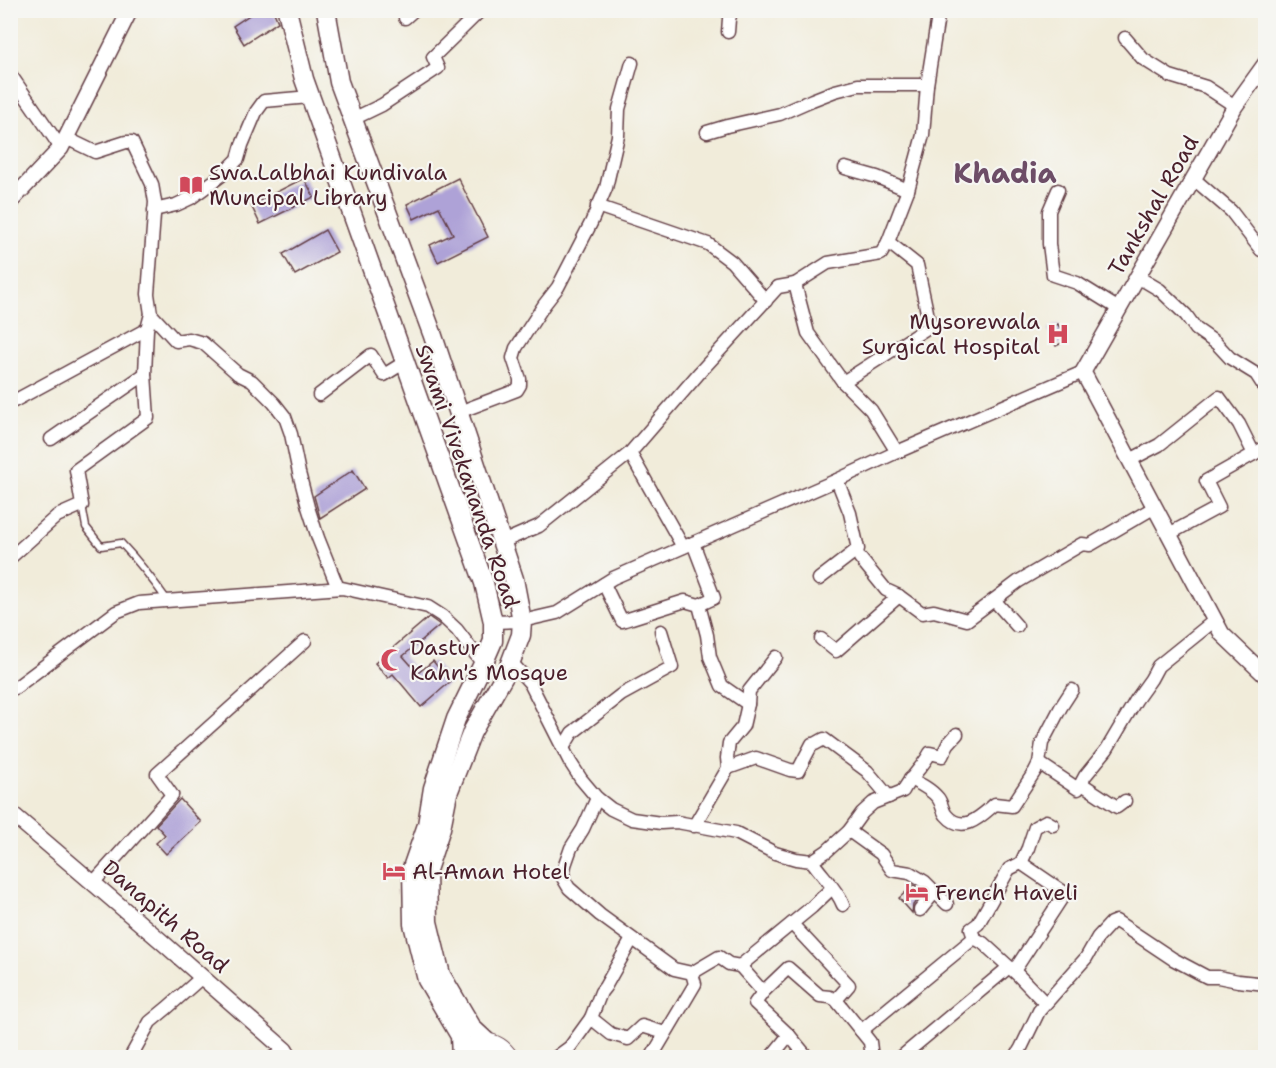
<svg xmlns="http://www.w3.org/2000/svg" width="1276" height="1068" viewBox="0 0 1276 1068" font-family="'Shantell Sans',sans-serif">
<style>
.building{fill:#aea2d7}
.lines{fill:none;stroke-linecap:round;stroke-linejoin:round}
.service-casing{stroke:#633e45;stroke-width:9}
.minor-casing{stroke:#633e45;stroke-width:15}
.tertiary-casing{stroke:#633e45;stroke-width:18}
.secondary-casing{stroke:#633e45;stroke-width:21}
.primary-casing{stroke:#633e45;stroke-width:22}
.service{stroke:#fff;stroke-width:6}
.minor{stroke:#fff;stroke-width:12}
.tertiary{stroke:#fff;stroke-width:15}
.secondary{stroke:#fff;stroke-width:18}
.primary{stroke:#fff;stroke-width:20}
.labels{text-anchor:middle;stroke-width:4.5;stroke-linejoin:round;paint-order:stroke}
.poi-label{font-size:22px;fill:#4a1f2b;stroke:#f6f6f2;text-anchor:start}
.street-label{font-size:22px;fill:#4a1f2b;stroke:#f6f6f2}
.district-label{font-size:28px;font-weight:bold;fill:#6d4d67;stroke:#f6f6f2}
</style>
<rect width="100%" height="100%" fill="#f6f6f2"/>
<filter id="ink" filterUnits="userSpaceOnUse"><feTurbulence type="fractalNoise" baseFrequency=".0167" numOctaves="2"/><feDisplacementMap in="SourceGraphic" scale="12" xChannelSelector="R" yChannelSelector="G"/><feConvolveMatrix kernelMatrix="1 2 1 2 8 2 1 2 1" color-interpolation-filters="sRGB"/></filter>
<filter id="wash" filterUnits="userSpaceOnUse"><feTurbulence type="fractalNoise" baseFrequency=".008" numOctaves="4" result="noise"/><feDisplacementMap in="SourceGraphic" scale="24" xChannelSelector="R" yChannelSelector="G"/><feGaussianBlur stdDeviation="1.35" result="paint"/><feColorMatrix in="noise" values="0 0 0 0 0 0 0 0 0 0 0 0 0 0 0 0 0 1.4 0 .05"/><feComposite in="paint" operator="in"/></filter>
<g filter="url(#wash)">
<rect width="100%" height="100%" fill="#f1ecda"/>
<g id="blocks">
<g class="building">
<path d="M257 10H273L278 22 244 44 233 26Z"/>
<path d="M304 178 314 197 260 224 251 205Z"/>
<path d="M458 178 488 237 438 262 430 245 453 234 439 207 414 219 407 204Z"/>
<path d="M325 230 337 252 295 275 283 254Z"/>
<path d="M1058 324 1066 341 1056 346 1048 329Z"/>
<path d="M353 470 365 489 320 518 314 496Z"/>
<path d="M429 617 440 625 403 656 418 673 433 661 450 682 421 707 393 674 388 678 375 663Z"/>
<path d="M180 799 201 822 166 854 156 843 165 835 156 825Z"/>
<path d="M914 885 924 892 913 905 912 913 899 898Z"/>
</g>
</g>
</g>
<g filter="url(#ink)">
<use href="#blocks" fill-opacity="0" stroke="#633e45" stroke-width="1.5"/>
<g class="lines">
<g class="service-casing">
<path id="service" d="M82 505 86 527 101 546 121 543C138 561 153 580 167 600"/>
</g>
<g class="minor-casing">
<g id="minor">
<path d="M405 18 414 10"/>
<path d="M728 32 729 19 732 10"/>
<path d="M1125 38 1143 59 1170 76 1206 87 1235 106"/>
<path d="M10 74 61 148"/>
<path d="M353 119 382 105 438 68 433 57 481 10"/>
<path d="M707 132 727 126 780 114 812 100 835 91 858 85H927"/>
<path d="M845 168 877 177 908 190"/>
<path d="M1194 179 1231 211 1261 250"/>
<path d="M1058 190 1049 211V244L1053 275 1077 283 1119 309"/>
<path d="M597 206 708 244 732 262 766 301"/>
<path d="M154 210 176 205 191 198 222 175 238 159 242 145 256 112 264 101 310 97"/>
<path d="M1138 277 1160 290 1186 315 1196 329 1216 343 1230 358 1256 374 1265 388"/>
<path d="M151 314 176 341 189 339 203 343 238 374 252 381 274 403 285 417 291 434 299 473 308 507 318 538 338 588"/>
<path d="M843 382 930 326 917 265 888 242"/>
<path d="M319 395 371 355 384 375 405 362"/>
<path d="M14 401 147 329"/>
<path d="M459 412 517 390 520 385V379L513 358 516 348 544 305 558 287 591 223 606 188 618 136 619 109 632 63"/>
<path d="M51 439 145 374"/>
<path d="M897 452 871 410 843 382 808 333 795 284 828 263 881 254 888 242 908 190 923 135 927 85 939 10"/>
<path d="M630 453 683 547"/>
<path d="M1130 460 1159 445 1219 397 1239 424 1254 454"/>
<path d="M1169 534 1219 507 1206 481 1266 447"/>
<path d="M502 542 539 526 630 453 700 372 778 287 795 284"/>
<path d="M10 558 57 516 82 505 76 470 148 418 145 374 147 329 151 314 148 294 155 202 152 184 132 142H126L95 152 66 138"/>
<path d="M860 558 886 590 899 596 922 613 934 611 967 620 1019 581 1082 544 1090 545 1155 507"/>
<path d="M819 579 858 549 850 513 837 480"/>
<path d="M604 584 622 621 685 601 699 605 714 598 693 543"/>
<path d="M994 600 1017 626"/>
<path d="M699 605 707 635 710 657 722 686 748 704"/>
<path d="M493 622 522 621 557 613 613 578 837 480 897 452 1083 372"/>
<path d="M821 639 836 651 899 596"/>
<path d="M511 662 530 683 570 762 581 779 597 798 611 809 632 819 661 823 677 822 736 833 775 853 796 859 812 861C822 876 837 889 843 905"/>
<path d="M10 689 15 688 116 612 139 603 342 588 428 607 442 616 457 630 483 664"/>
<path d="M563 748 572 733 621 695 672 667 661 631"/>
<path d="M1039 763 1078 789 1085 776 1107 749 1136 700 1151 679 1158 666 1215 620"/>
<path d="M728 768 756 758 790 770 798 771 812 744H815L824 739 867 771 889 797"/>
<path d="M910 779C920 784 931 789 938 798 942 803 942 810 946 815 963 835 981 816 995 804L1012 806 1035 771 1039 763 1042 743 1061 707 1072 690"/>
<path d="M1082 784 1117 807 1125 801"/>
<path d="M597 798 583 829 571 848 565 865 563 878 569 888 600 915 674 969 692 973 695 984 651 1058"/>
<path d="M694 826 728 768 727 758 729 743 743 726 748 704 749 691 776 657"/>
<path d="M849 831 881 854 892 870 910 873 925 882 947 904"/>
<path d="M812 861 827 851 849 831 862 813 873 803 903 791C910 777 923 767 930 753L942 756 948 744 957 734"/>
<path d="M93 883 172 795 157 774 305 641"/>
<path d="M920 910 934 893"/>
<path d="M792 924 849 985 836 1000"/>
<path d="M974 938 983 943 1018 975 1045 1003"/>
<path d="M740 966 763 992"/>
<path d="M1014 971 1065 893 1021 863"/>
<path d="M692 973 719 957 729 964 740 966 812 907 832 888"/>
<path d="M591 1018 601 992 605 987 632 939"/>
<path d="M861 1031 974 938 971 929 978 924 1009 869 1021 863 1028 848 1035 827 1046 821 1053 825"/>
<path d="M789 1035 808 1058"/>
<path d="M771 1057 789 1035 755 1003 764 991 788 968 820 996 830 997 836 1000 870 1042 872 1058"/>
<path d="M130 1058 150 1022 167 1008 202 977"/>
<path d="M272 1058 285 1050"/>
<path d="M555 1058 570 1047 591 1018 611 1034 628 1039 642 1026 665 1033"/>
<path d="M900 1058 1009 967"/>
<path d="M1015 1058 1021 1048 1039 1011 1086 958 1098 937 1111 923 1116 921 1173 959 1207 977H1218L1238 981 1266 984"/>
</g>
</g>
<g class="tertiary-casing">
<g id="tertiary">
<path d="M1266 63 1235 106 1083 372 1222 634 1266 676"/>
<path d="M10 202 61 148 130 10"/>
<path d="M10 812 161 941 285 1050 290 1058"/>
</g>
</g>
<g class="secondary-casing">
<g id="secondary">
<path d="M287 10 304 79 484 583 493 622V641L483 664 456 719 433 788 427 825 412 868 413 924 427 980 460 1036 461 1058"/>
<path d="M326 10 339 82 432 333 514 579 522 621 521 635 508 669 472 732 448 793 441 828 427 870 428 922 441 975 473 1029 488 1043"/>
</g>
</g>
<g class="primary-casing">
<path id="primary" d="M463 1058C474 1037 497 1040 508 1058"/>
</g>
<use href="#service" class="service"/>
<use href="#minor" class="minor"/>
<use href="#tertiary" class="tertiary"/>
<use href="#secondary" class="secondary"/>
<use href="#primary" class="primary"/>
</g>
</g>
<defs>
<g id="library-bare" transform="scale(1.8)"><path d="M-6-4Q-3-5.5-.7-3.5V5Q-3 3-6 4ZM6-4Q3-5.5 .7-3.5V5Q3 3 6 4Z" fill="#d1495b" stroke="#f6f6f2" stroke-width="2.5" paint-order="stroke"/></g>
<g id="hospital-bare" transform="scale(1.8)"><path d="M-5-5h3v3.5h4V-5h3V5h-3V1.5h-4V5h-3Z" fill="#d1495b" stroke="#f6f6f2" stroke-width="2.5" paint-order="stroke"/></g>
<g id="mosque-bare" transform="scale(1.8)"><path d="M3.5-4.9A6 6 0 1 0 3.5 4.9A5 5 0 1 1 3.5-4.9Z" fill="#d1495b" stroke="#f6f6f2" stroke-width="2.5" paint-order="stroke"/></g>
<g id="hotel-bare" transform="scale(1.8)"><path d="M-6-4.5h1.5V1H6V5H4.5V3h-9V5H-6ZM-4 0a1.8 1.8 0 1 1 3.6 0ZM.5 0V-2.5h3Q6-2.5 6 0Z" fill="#d1495b" stroke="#f6f6f2" stroke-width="2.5" paint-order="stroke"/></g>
</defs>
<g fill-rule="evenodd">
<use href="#library-bare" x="191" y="185"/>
<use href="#hospital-bare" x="1058" y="334"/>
<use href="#mosque-bare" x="392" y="660"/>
<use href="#hotel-bare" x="394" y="871"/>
<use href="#hotel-bare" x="917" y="892"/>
</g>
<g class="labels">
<g class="poi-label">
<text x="209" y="180">Swa.Lalbhai Kundivala<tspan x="209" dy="25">Muncipal Library</tspan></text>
<text x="1040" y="329" text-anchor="end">Mysorewala<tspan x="1040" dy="25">Surgical Hospital</tspan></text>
<text x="410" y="655">Dastur<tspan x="410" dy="25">Kahn's Mosque</tspan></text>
<text x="412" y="879">Al-Aman Hotel</text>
<text x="935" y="900">French Haveli</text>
</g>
<g class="street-label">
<text transform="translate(1153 205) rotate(-60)" y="8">Tankshal Road</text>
<text transform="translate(468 476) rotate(71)" y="8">Swami Vivekananda Road</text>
<text transform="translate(166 916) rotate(41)" y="8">Danapith Road</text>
</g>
<g class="district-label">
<text x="1005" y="183">Khadia</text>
</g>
</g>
<rect width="1276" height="1068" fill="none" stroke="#f6f6f2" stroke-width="36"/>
</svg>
